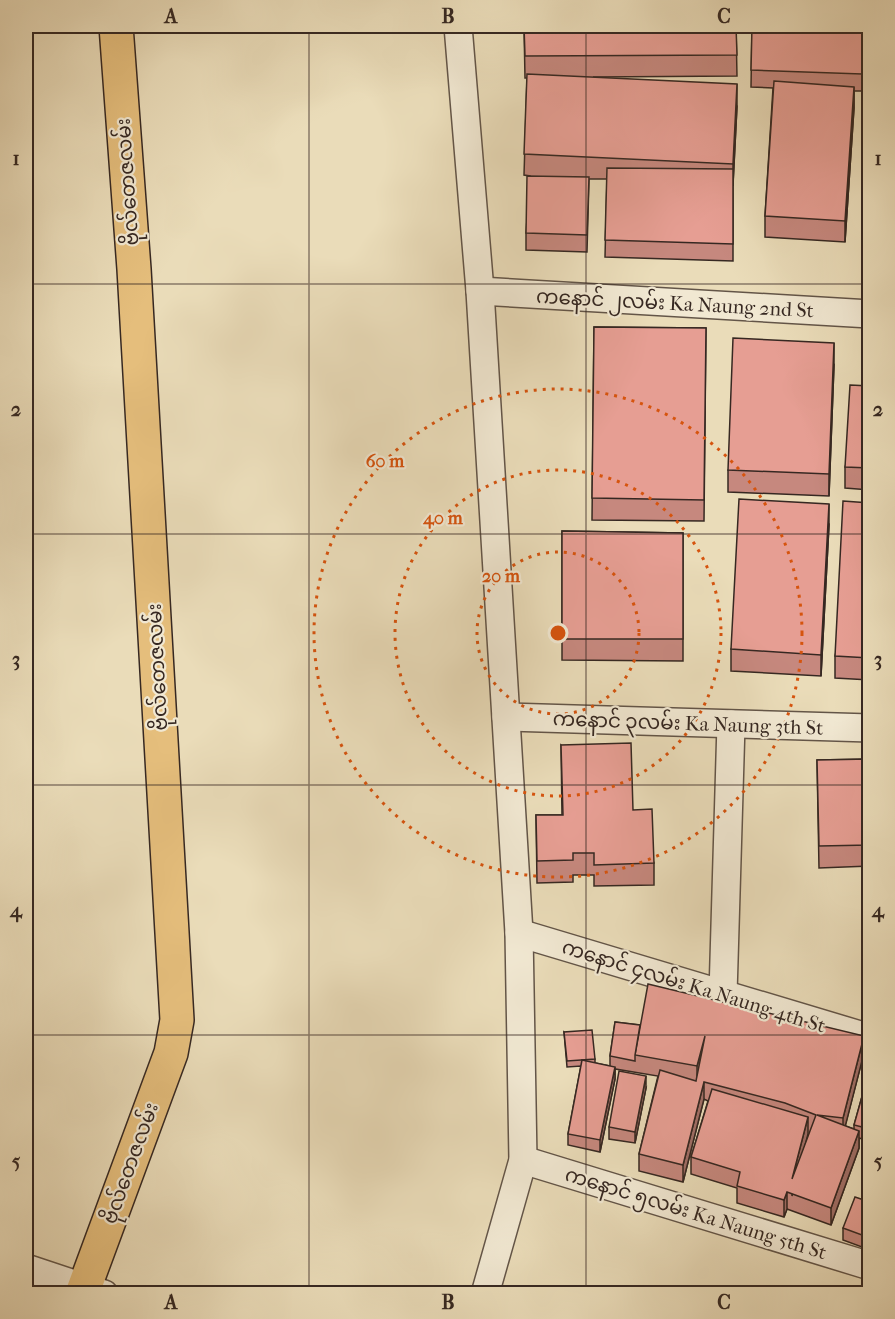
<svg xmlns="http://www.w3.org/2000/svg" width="895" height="1319" viewBox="0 0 895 1319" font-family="'IM FELL French Canon','Noto Sans Myanmar',serif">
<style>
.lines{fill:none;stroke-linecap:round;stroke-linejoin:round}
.minor-casing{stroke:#635548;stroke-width:30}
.major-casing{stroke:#362822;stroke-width:36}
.minor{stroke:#f1e8d2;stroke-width:27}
.major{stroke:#e5be7c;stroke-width:33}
.wall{fill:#c6887e;stroke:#362822;stroke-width:1.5}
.shaded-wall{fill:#a16f67;stroke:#362822;stroke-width:1.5}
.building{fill:#e69e93;stroke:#362822;stroke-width:1.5}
.grid{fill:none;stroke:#362822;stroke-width:1.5;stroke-opacity:0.55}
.ring{fill:none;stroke:#d6540e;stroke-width:3;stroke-dasharray:3 6}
.labels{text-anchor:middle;stroke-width:4.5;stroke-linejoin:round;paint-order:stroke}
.street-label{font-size:20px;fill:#362822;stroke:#f1e8d2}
.centre{fill:#d6540e;stroke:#f1e8d2;stroke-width:3}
.ring-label{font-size:18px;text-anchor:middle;font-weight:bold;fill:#d6540e;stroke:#f1e8d2;stroke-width:4.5;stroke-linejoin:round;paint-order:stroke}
.neatline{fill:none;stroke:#362822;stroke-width:2}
.grid-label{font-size:20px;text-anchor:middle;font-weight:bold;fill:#362822}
</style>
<rect width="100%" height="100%" fill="#eadcb9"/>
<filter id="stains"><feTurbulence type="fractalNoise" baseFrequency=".00333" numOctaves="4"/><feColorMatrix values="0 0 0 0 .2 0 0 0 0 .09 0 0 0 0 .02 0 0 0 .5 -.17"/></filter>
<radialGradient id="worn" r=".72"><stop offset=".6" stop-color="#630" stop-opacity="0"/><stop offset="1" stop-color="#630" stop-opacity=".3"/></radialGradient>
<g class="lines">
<g class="minor-casing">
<g id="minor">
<path d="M458 26 480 291 519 933 523 1160 485 1294"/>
<path d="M480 291 870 314"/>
<path d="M506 717 870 728"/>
<path d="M519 933 870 1038"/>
<path d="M723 994 731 724"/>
<path d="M523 1160 870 1266"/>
<path d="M26 1268 104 1294"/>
</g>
</g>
<g class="major-casing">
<path id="major" d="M82 1294 171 1053 177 1020 134 269 116 26"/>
</g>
<use href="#minor" class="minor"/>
<use href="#major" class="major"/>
</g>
<g class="wall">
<path d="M524 26H736L737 76 593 77 737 106 733 184V261L605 257 607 179H589L587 252 526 250V233L530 176 524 175 527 78H525Z"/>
<path d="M752 26H863L862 91H854V108L845 242 765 237V216L773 88 751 87Z"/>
<path d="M594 327 706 328 704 521 592 520Z"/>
<path d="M834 365 829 496 728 492V470Z"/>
<path d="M870 386V490L845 488V467Z"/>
<path d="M870 503V680L835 678V656Z"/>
<path d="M829 525 821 676 731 671V649Z"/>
<path d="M562 531 683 533V661L562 660Z"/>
<path d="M561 745 633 810 654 863V885L594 886V875H573V882L537 883 536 815H562Z"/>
<path d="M870 759V866L819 868 817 760Z"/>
<path d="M615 1022 864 1053 845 1126 854 1129V1125L870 1068V1141L859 1138V1148L831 1225 787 1209 784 1217 737 1203V1188L691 1174V1157L708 1101 704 1099 683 1182 639 1171V1154L658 1076 615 1069V1079L600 1152 568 1145V1134L581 1066 567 1067 564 1032 595 1059V1063L610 1066V1056Z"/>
<path d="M646 1088 635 1143 609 1139V1127Z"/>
<path d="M870 1202V1250L843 1240V1228Z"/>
</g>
<g class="shaded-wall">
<path d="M737 84V106L733 186V164Z"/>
<path d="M854 87V108L845 242V221Z"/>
<path d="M834 343V365L829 496V474Z"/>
<path d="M829 504V525L821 676V655Z"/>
<path d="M705 1036 697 1083V1066Z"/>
<path d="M864 1036V1053L843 1135V1118Z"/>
<path d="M615 1067V1079L600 1152V1140Z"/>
<path d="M646 1076V1088L635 1143V1132Z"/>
<path d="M704 1082V1099L683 1182V1165Z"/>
<path d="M808 1117V1134L792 1196V1179Z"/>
<path d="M859 1131V1148L831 1225V1208Z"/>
<path d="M787 1192V1209L784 1217V1200Z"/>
</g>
<g class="building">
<path d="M524 26H736L737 55 525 56Z"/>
<path d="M752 26H863L862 74 751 70Z"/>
<path d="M527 74 737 84 733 164 524 154Z"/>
<path d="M774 81 854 87 845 221 765 216Z"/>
<path d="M607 168 733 169V244L605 240Z"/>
<path d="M527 176 589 177 587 235 526 233Z"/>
<path d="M594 327 706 328 704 500 592 498Z"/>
<path d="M733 338 834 343 829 474 728 470Z"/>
<path d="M850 385 870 386V468L845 467Z"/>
<path d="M739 499 829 504 821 655 731 649Z"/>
<path d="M843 501 870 503V658L835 656Z"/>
<path d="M562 531 683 533V639H562Z"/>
<path d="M631 743 633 810 652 809 654 863 594 865V853H573V860L537 861 536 815H563L561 745Z"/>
<path d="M870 759V845L819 846 817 760Z"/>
<path d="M648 984 864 1036 843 1118 817 1115 859 1131 831 1208 787 1192 784 1200 737 1186 740 1172 691 1157 712 1089 808 1117 792 1179 816 1115 785 1103 704 1082 683 1165 639 1154 660 1070 696 1081 705 1036 697 1066 635 1055Z"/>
<path d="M615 1022 640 1025 635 1055V1061L610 1056Z"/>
<path d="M592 1030 595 1059 567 1061 564 1032Z"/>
<path d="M582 1060 615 1067 600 1140 568 1134Z"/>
<path d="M870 1068V1129L854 1125Z"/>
<path d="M619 1071 646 1076 635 1132 609 1127Z"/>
<path d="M855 1197 870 1202V1238L843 1228Z"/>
</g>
<path class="grid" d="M309 26V1294M586 26V1294M26 284H870M26 534H870M26 785H870M26 1035H870"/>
<g class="ring">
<circle cx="558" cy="633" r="81"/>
<circle cx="558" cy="633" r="163"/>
<circle cx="558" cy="633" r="244"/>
</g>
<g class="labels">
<g class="street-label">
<text transform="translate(127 182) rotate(-94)" y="7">ဗိုလ်တေဇလမ်း</text>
<text transform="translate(675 303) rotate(3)" y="7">ကနောင် ၂လမ်း Ka Naung 2nd St</text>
<text transform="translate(157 667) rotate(-93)" y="7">ဗိုလ်တေဇလမ်း</text>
<text transform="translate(688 723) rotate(2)" y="7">ကနောင် ၃လမ်း Ka Naung 3th St</text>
<text transform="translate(694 986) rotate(17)" y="7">ကနောင် ၄လမ်း Ka Naung 4th St</text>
<text transform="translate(130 1163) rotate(-70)" y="7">ဗိုလ်တေဇလမ်း</text>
<text transform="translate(696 1213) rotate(17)" y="7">ကနောင် ၅လမ်း Ka Naung 5th St</text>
</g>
</g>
<circle cx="558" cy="633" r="9" class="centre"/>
<g class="ring-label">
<text x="385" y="467">60 m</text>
<text x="443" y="524">40 m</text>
<text x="501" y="582">20 m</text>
</g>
<rect width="895" height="1319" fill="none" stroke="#eadcb9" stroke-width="66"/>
<rect x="33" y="33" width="829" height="1253" class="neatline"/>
<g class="grid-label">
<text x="171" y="23">A</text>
<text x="448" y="23">B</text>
<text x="724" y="23">C</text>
<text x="16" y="165">1</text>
<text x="878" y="165">1</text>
<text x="16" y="416">2</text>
<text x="878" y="416">2</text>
<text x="16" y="666">3</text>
<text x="878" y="666">3</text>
<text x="16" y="917">4</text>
<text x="878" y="917">4</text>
<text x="16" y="1168">5</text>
<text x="878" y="1168">5</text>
<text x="171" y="1309">A</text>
<text x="448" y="1309">B</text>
<text x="724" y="1309">C</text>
</g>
<rect width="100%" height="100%" filter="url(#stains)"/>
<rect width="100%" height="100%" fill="url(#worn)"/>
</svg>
